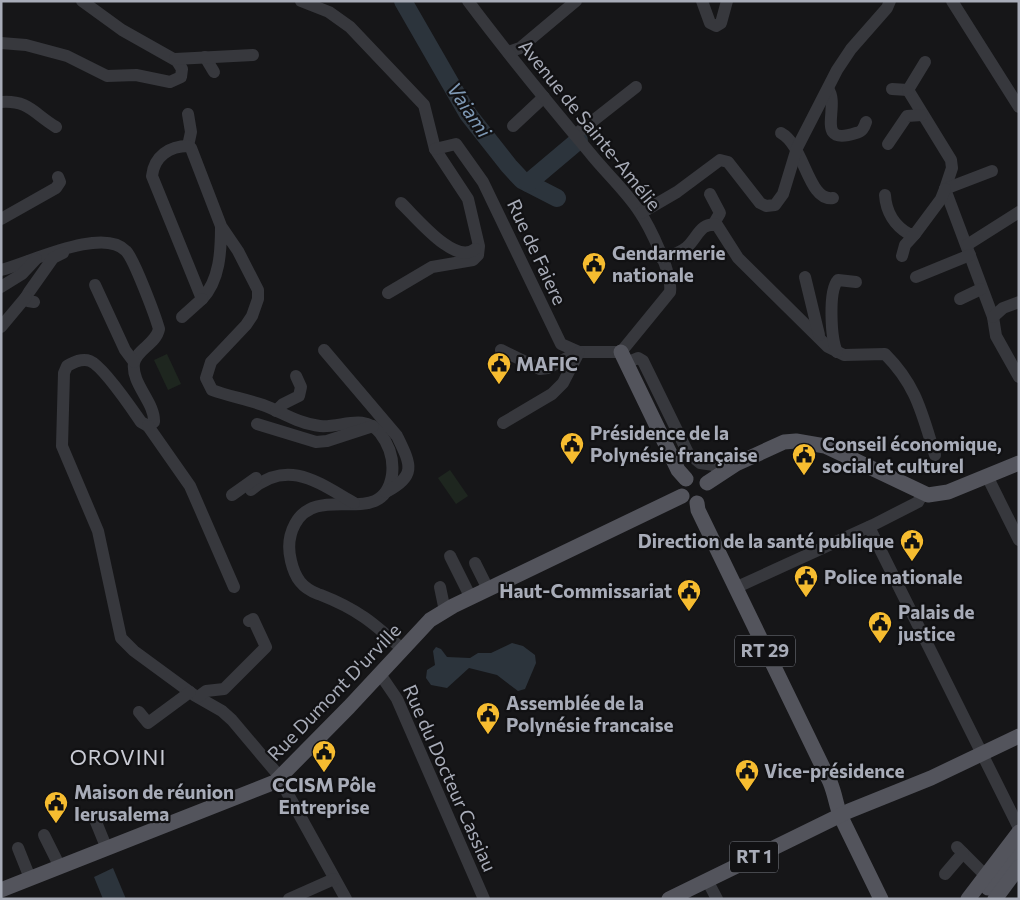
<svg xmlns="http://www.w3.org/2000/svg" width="1020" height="900" viewBox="0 0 1020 900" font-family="Commissioner,sans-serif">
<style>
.green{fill:#1e261f}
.water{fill:#2c343c}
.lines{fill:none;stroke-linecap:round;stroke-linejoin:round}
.river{stroke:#2c343c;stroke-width:18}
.minor{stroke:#37383d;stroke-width:12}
.major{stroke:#53545c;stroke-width:15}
.labels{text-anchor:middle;stroke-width:4.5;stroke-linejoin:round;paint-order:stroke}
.shield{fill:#111113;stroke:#7b7e86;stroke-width:1}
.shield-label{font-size:18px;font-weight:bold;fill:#a8acb8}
.street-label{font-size:19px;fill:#a8acb8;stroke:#111113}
.poi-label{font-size:19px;font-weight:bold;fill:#a8acb8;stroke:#111113;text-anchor:start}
.water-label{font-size:20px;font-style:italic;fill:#7e98b4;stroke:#111113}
.quarter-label{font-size:21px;letter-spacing:1px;fill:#c9cbd4;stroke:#111113}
</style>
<rect width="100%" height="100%" fill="#161618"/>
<g class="green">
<path d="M167 354 181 384 168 390 154 360Z"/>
<path d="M450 470 468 496 456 504 438 478Z"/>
</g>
<g class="water">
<path d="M512 643 523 646 535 655 536 663 525 689 518 691 497 675 469 668 447 688 431 685 426 678 427 670 435 665 433 651 436 647 441 649 447 657 470 658 478 653H491Z"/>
<path d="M113 868 126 899H103L94 877Z"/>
</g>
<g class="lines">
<g class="river">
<path d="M403 1 468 114 509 166 522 180 557 198"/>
<path d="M528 183 579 140"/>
</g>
<g class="minor">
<path d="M301 1 329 12 350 27 424 105 435 149 468 199 479 246 478 255 473 260 432 267 388 293"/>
<path d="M702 1 710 23 716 26 721 23 727 1"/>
<path d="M952 1 1019 107"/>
<path d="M1 43 26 45 67 56 107 76 136 75 170 82 181 77 182 69 177 61 122 30 82 1"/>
<path d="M508 52 520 48 576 1"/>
<path d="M205 57 214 72"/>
<path d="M175 59 253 55"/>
<path d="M828 89C841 106 813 147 856 133 862 132 864 128 866 122"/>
<path d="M892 89 908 90"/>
<path d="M908 90 951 160 952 168 945 189 993 317 996 336 1019 377"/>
<path d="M908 90 925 62"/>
<path d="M1 102C29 100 34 114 56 127"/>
<path d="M188 114 191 132 188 146"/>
<path d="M513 126 544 97"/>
<path d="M781 133C805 146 808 202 833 198"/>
<path d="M575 135 636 87"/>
<path d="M888 144 907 116 922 115"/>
<path d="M435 149 456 144 483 182 561 344 579 352H621L670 292C673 274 650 227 639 211 625 190 606 173 590 153 548 103 507 53 468 1"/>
<path d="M945 189 992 171"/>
<path d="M710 194 720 213 713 225"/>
<path d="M885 195C886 212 895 226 909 234H915L941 199 945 189"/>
<path d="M401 203C416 217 455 266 475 249"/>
<path d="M641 213 677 192 720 160 728 162 760 203 766 206 775 205 783 194 797 148 837 70 851 49 887 8 890 1"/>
<path d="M1 219 56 188 60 182 58 177"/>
<path d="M221 226C221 251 220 280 202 299L152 176C154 156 170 146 188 146L191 148 221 226 238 251 258 290V299L252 316 246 325 211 362 206 378 212 390C228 396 246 399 263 405 282 412 299 424 320 426 341 428 364 413 380 433 390 446 394 459 392 475 383 531 318 481 295 524 289 535 288 549 291 561 295 578 302 588 318 594"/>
<path d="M967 245 1019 212"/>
<path d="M902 256 905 245 915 234"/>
<path d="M661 258C670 256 680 253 687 247 698 237 700 222 717 225L738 258 828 347 844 355 885 354C917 386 922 414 935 455"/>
<path d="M1 270C29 263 103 226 126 251 134 259 155 315 159 329 156 344 137 349 134 363 131 384 155 402 154 422L148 426 141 422C132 409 103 366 90 361 82 358 74 362 67 366L64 373 62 446 98 531 121 638 134 651 194 695 222 711 232 720 280 777"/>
<path d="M805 277 819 335"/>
<path d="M916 277 970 255"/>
<path d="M95 285 125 350 134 362"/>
<path d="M1 287 22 274 36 259"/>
<path d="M960 299 981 289"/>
<path d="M34 302 28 301 26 297 29 292 53 258 63 253"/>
<path d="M182 317 202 299"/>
<path d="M993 317 1003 308 1019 302"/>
<path d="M1 327 26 297"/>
<path d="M324 350 397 436C411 465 417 475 386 492"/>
<path d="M501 350 540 369 548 368 578 352"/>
<path d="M837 352C831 339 828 291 838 280L856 282"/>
<path d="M626 363 638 358 643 361 688 453 700 463 714 465 721 474"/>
<path d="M276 411 283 404 299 396 301 387 296 376"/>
<path d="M503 423 552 394 563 383 579 352"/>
<path d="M257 424 316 442 327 441 373 426"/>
<path d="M148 426 190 486 234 587"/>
<path d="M987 476 1019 540"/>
<path d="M251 490C288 458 319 483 354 503"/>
<path d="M232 495 256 478"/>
<path d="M869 527 1019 828"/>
<path d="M450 556 471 598"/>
<path d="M475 563 488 589"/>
<path d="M440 587 445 611"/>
<path d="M735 588 873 525 918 502 923 493"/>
<path d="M321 595C357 609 374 623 403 650"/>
<path d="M380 674 397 699 484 899"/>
<path d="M198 697 206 691 224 689 266 647 253 619 249 621"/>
<path d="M139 712 148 723 190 692"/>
<path d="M279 778 346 899"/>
<path d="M96 822 107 849"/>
<path d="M44 835 60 867"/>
<path d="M957 847 985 875"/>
<path d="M18 848 30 878"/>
<path d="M945 874 963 853"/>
<path d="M707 880 717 899"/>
<path d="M289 899 334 879"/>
</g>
<g class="major">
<path d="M621 352 678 470 686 479"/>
<path d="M707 483 736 464 784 442 796 441 825 446 928 495 948 492 1019 463"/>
<path d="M697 503 698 510 830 782C835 794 836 804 840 815L881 899"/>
<path d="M988 888 1019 848"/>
<path d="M1 890 275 782 349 707 430 620 453 606 682 496"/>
<path d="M669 899 849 811 931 778 1019 736"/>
<path d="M968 899 1019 832"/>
<path d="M995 899 1019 867"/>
</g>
</g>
<defs>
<g id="civic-pin" transform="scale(1.25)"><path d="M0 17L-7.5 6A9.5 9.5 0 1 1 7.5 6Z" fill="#f6bc30" stroke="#111113"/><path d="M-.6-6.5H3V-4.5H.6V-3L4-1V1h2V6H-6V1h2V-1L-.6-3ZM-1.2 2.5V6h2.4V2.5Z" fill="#111"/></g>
</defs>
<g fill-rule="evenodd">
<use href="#civic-pin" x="594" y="264"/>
<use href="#civic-pin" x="499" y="364"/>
<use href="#civic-pin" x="572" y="444"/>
<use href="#civic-pin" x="804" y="455"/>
<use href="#civic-pin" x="912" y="541"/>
<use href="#civic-pin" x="806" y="577"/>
<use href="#civic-pin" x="689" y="591"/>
<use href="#civic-pin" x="880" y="623"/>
<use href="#civic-pin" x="488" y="714"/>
<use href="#civic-pin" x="324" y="752"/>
<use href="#civic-pin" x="747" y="771"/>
<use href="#civic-pin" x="56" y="803"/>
</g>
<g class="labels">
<g class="shield">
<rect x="735" y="635.5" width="60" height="31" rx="4"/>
<rect x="730" y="841.5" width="48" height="31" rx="4"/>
</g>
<g class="shield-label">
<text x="765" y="657">RT 29</text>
<text x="754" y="863">RT 1</text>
</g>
<g class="street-label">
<text transform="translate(590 125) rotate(51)" y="7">Avenue de Sainte-Amélie</text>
<text transform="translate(537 252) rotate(65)" y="7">Rue de Faiere</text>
<text transform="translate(334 692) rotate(-46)" y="7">Rue Dumont D'urville</text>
<text transform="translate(450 778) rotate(66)" y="7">Rue du Docteur Cassiau</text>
</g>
<g class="poi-label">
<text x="612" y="260">Gendarmerie<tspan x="612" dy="22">nationale</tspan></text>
<text x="516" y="371">MAFIC</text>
<text x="590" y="440">Présidence de la<tspan x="590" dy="22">Polynésie française</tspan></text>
<text x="822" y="451">Conseil économique,<tspan x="822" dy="22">social et culturel</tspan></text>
<text x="894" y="548" text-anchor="end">Direction de la santé publique</text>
<text x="824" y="584">Police nationale</text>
<text x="672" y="598" text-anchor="end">Haut-Commissariat</text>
<text x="898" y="619">Palais de<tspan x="898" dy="22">justice</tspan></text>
<text x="506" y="710">Assemblée de la<tspan x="506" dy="22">Polynésie francaise</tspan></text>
<text x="764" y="778">Vice-présidence</text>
<text x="324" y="792" text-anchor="middle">CCISM Pôle<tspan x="324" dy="22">Entreprise</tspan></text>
<text x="74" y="799">Maison de réunion<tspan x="74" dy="22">Ierusalema</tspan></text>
</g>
<g class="water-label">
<text transform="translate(469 110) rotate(56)" y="7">Vaiami</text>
</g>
<g class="quarter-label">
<text x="118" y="765">OROVINI</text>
</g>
</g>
<rect width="1020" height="900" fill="none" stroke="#a8acb8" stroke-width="5"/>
</svg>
